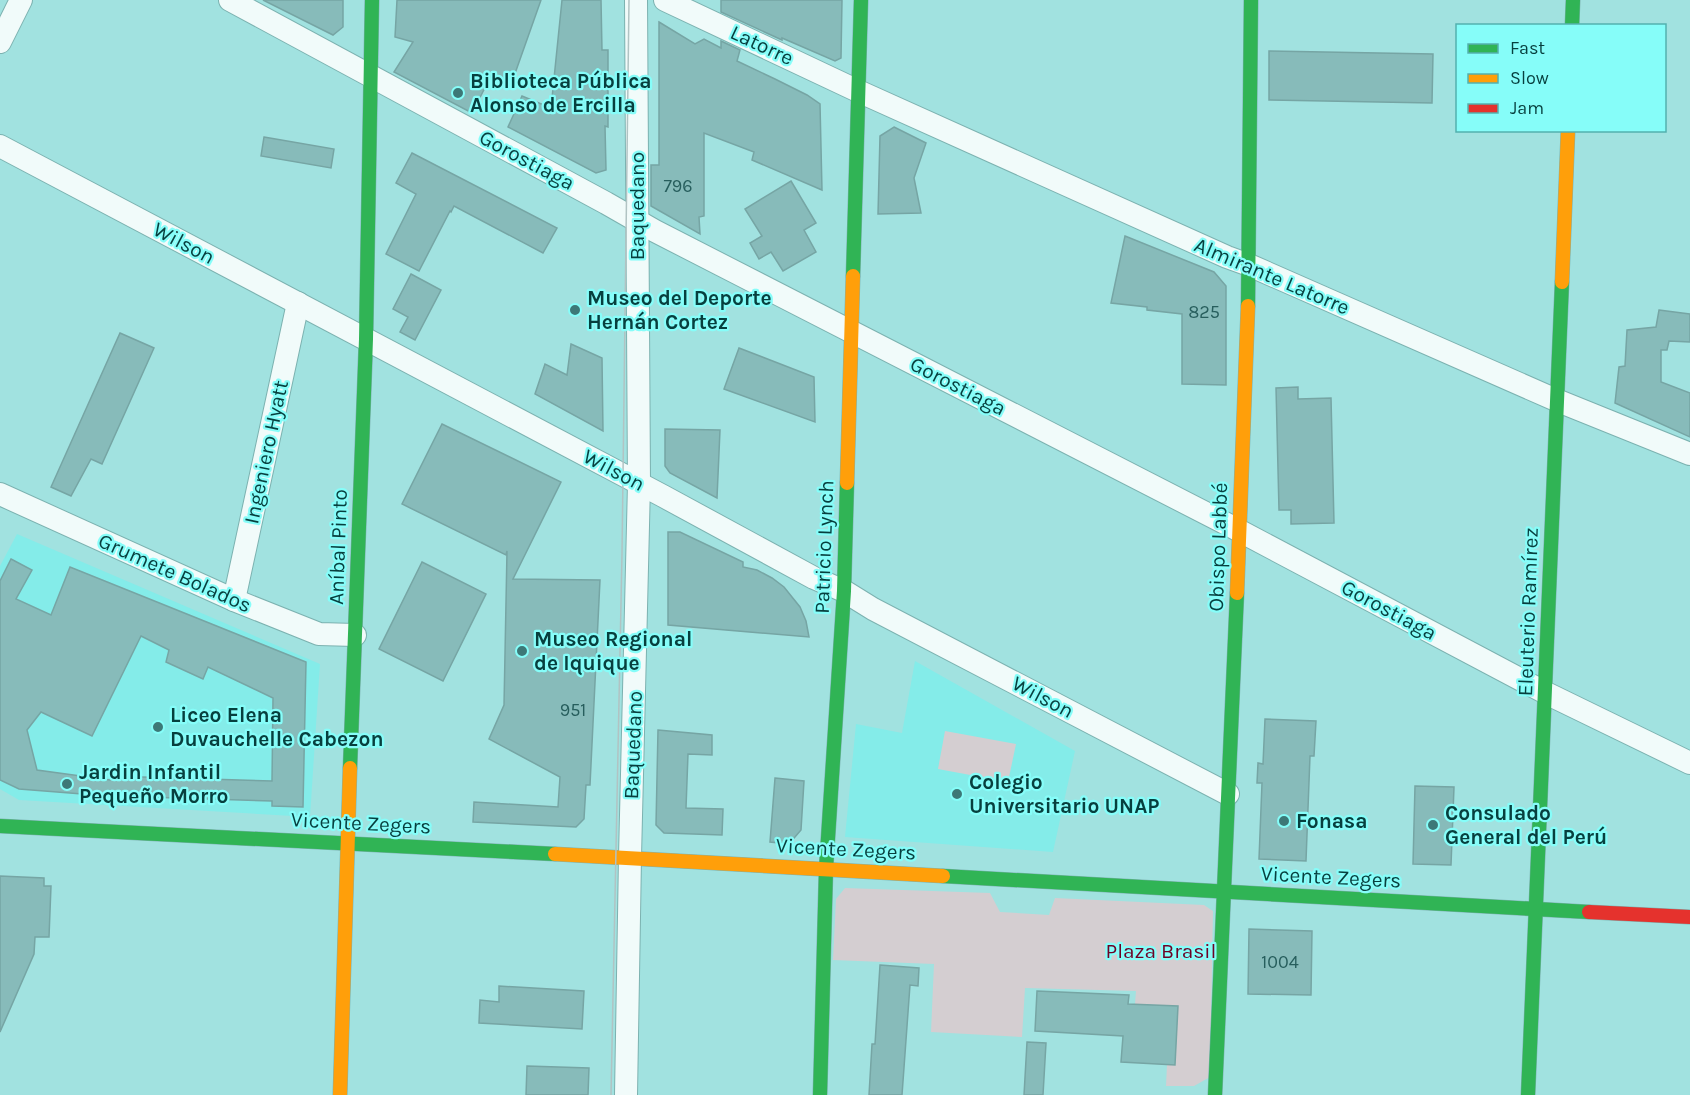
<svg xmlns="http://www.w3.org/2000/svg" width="1690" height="1095" viewBox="0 0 1690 1095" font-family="Karla,sans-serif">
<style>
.built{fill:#84ece9}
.green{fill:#d4ced1}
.building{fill:#87bbba;stroke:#76a5a4;stroke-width:1.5;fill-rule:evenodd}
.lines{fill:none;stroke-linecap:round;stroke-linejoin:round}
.street-casing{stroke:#7cb2b0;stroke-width:24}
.fast-casing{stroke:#7cb2b0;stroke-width:15}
.slow-casing{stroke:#7cb2b0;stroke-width:15}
.jam-casing{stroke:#7cb2b0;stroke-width:15}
.street{stroke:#f1fbfa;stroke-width:22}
.fast{stroke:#30b455;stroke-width:14}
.slow{stroke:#ff9f0a;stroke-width:14}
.jam{stroke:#e5322d;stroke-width:14}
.tram{stroke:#b1c3c3;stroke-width:1.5}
.poi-dot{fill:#3d7877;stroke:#86fdf9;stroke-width:2}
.labels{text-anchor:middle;stroke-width:4.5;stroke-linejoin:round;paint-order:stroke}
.number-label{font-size:18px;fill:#275e5d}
.street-label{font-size:21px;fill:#073f3e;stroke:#86fdf9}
.poi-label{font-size:21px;font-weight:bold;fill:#073f3e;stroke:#86fdf9;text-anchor:start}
.park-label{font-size:21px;fill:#6e0225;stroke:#86fdf9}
</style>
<rect width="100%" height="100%" fill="#a1e2e0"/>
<g class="built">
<path d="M17 534 320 664 310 817 19 800 0 789V566Z"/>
<path d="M915 661 1075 751 1053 852 845 837 856 724 902 733Z"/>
</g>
<g class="green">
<path d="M945 731 1016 744 1008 782 938 769Z"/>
<path d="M845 888 990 893 1000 912 1049 915 1055 898 1204 905 1213 911 1210 1077 1194 1086H1166L1167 1064H1175L1178 1006 1135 1004 1136 991 1025 988 1022 1037 931 1032 934 964 833 960 836 899Z"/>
</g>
<g class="building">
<path d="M263 0H343V27L333 35Z"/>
<path d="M397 0H541L512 82 492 74 472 113 394 72 413 42 395 37Z"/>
<path d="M562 0H601L602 50H608V127L605 126 606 170 596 173 508 127 522 96 551 108Z"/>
<path d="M721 0H842L841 58 835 61 782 38V40L721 12Z"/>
<path d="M659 22 695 44 704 39 721 48V41L740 50 737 61 775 79 807 95 820 104 822 190 752 160 754 152 704 133V216L699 217 700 234 651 206V165H659Z"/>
<path d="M1269 51 1433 54 1432 103 1269 100Z"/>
<path d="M894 127 926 143 914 178 921 213 878 214 880 136Z"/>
<path d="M264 137 334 149 331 168 261 156Z"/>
<path d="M412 153 557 228 543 253 454 206 451 212 450 211 419 271 386 254 416 194 396 183Z"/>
<path d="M791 181 816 223 804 230 816 252 783 271 771 252 759 259 750 243 762 236 745 209Z"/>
<path d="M1125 236 1214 272 1226 286V385L1182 384V314L1147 310V307L1111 303Z"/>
<path d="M411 274 441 290 415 340 400 332 408 317 393 309Z"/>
<path d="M1659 310 1690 314V342L1669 341 1667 350H1661V382L1690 393V437L1615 403 1619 367 1625 366 1627 330 1656 327Z"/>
<path d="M120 333 154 348 102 464 91 459 71 496 51 487Z"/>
<path d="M571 344 602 358 603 431 535 394 545 364 567 375Z"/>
<path d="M739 348 814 377 815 422 724 389Z"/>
<path d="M1298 387V399L1331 398 1334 523 1291 524V510H1279L1276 388Z"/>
<path d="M442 424 561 482 513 579 600 580 590 785H586L584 819 576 827 473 822 474 802 558 807 560 777 489 739 504 705 507 551 506 555 402 504Z"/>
<path d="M665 429 720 430 717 498 670 473 665 466Z"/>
<path d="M668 532H680L743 562V567L757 570 772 578 784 587 800 607 806 621 809 637 668 625Z"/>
<path d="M11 559 32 570 16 599 51 615 70 567 306 662 303 807 272 806V801L145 797V799L19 789 0 780V581ZM141 636 169 650 166 662 203 679 208 667 273 698 272 781 110 776V780L37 770 27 730 41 712 92 736Z"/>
<path d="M422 562 486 594 443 681 379 649Z"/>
<path d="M1265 719 1316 721 1314 756H1310L1306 861 1259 859 1262 783H1257L1258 763 1263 764Z"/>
<path d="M658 730 712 735V755L688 754 686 808 723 809 722 835 664 833 656 825Z"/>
<path d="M775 778 804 781 801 830 789 844 770 842Z"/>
<path d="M1415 786 1454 787 1451 865 1413 864Z"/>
<path d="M0 876 44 878V886H51L49 937H35L34 954 0 1032Z"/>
<path d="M1249 929 1312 931 1311 995 1248 994Z"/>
<path d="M880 965 919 968 918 986 910 985 902 1095H869L872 1044H875Z"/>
<path d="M499 986 584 991 582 1029 479 1023 480 1000 499 1002Z"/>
<path d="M1037 991 1129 995 1128 1004 1178 1006 1175 1065 1121 1062 1123 1036 1035 1031Z"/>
<path d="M1027 1042 1046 1043 1043 1095H1024Z"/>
<path d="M527 1066 589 1068 588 1095H526Z"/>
</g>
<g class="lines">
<g class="street-casing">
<g id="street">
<path d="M230 0 606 203 655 231 1221 521 1546 693 1690 763"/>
<path d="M665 0 858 91 1227 257 1249 265 1556 400 1690 454"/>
<path d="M0 42 21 0"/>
<path d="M0 146 663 496 814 578 844 591 873 609 1228 794"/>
<path d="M0 494 234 600 319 634 355 635"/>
<path d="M234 600 298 303"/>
<path d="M626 1095 630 857 639 484 636 0"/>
</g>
</g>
<g class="fast-casing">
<g id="fast">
<path d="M1572 26 1573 0"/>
<path d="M853 276 861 0"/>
<path d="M1248 306 1251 0"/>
<path d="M350 768 366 339 372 0"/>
<path d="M0 826 555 854"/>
<path d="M943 876 1589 912"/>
<path d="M820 1095 826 869 844 591 847 483"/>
<path d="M1215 1095 1237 593"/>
<path d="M1528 1095 1562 282"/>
</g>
</g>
<g class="slow-casing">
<g id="slow">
<path d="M1562 282 1568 130"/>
<path d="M847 483 853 276"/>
<path d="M1237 593 1248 306"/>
<path d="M555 854 943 876"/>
<path d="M340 1095 350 768"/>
</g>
</g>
<g class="jam-casing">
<path id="jam" d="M1589 912 1690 917"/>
</g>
<use href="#street" class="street"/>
<use href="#fast" class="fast"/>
<use href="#slow" class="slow"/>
<use href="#jam" class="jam"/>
<path class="tram" d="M611 1095 622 554 629 0"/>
</g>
<g class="poi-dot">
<circle cx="458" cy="93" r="6"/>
<circle cx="575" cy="310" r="6"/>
<circle cx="522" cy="651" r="6"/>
<circle cx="158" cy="727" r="6"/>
<circle cx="67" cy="784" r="6"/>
<circle cx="957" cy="794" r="6"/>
<circle cx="1284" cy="821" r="6"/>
<circle cx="1433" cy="825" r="6"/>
</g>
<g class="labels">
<g class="number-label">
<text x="678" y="192">796</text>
<text x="1204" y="318">825</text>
<text x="573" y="716">951</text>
<text x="1280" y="968">1004</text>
</g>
<g class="street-label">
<text transform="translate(762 45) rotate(25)" y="7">Latorre</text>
<text transform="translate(527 160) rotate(28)" y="7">Gorostiaga</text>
<text transform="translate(637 206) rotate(-90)" y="7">Baquedano</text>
<text transform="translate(184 243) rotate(28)" y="7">Wilson</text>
<text transform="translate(1272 276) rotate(23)" y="7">Almirante Latorre</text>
<text transform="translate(958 386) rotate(27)" y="7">Gorostiaga</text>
<text transform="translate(266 452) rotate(-78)" y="7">Ingeniero Hyatt</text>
<text transform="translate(614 470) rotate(28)" y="7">Wilson</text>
<text transform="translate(338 547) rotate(-88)" y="7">Aníbal Pinto</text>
<text transform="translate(824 547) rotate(-88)" y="7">Patricio Lynch</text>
<text transform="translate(1218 547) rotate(-88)" y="7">Obispo Labbé</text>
<text transform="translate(175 573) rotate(24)" y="7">Grumete Bolados</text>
<text transform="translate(1389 610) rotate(28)" y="7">Gorostiaga</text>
<text transform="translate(1528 612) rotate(-88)" y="7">Eleuterio Ramírez</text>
<text transform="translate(1043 697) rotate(28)" y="7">Wilson</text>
<text transform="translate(633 745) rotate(-88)" y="7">Baquedano</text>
<text transform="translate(361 823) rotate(3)" y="7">Vicente Zegers</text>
<text transform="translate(846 849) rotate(3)" y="7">Vicente Zegers</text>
<text transform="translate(1331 877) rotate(3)" y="7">Vicente Zegers</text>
</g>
<g class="poi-label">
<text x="470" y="88">Biblioteca Pública<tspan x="470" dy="24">Alonso de Ercilla</tspan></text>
<text x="587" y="305">Museo del Deporte<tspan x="587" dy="24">Hernán Cortez</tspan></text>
<text x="534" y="646">Museo Regional<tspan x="534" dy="24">de Iquique</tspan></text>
<text x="170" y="722">Liceo Elena<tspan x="170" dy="24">Duvauchelle Cabezon</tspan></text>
<text x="79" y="779">Jardin Infantil<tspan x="79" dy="24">Pequeño Morro</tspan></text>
<text x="969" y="789">Colegio<tspan x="969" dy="24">Universitario UNAP</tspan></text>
<text x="1445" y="820">Consulado<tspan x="1445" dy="24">General del Perú</tspan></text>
<text x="1296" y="828">Fonasa</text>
</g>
<g class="park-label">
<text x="1161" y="958">Plaza Brasil</text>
</g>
</g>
<rect x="1456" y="24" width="210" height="108" fill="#86fdf9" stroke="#53b1ae" stroke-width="1.5"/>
<rect x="1468" y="44" width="30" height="9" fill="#30b455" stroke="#53b1ae" stroke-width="1.5"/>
<text x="1510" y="54" font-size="18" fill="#073f3e">Fast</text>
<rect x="1468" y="74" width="30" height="9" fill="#ff9f0a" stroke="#53b1ae" stroke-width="1.5"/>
<text x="1510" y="84" font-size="18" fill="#073f3e">Slow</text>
<rect x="1468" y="104" width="30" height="9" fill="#e5322d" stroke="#53b1ae" stroke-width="1.5"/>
<text x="1510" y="114" font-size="18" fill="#073f3e">Jam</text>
</svg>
